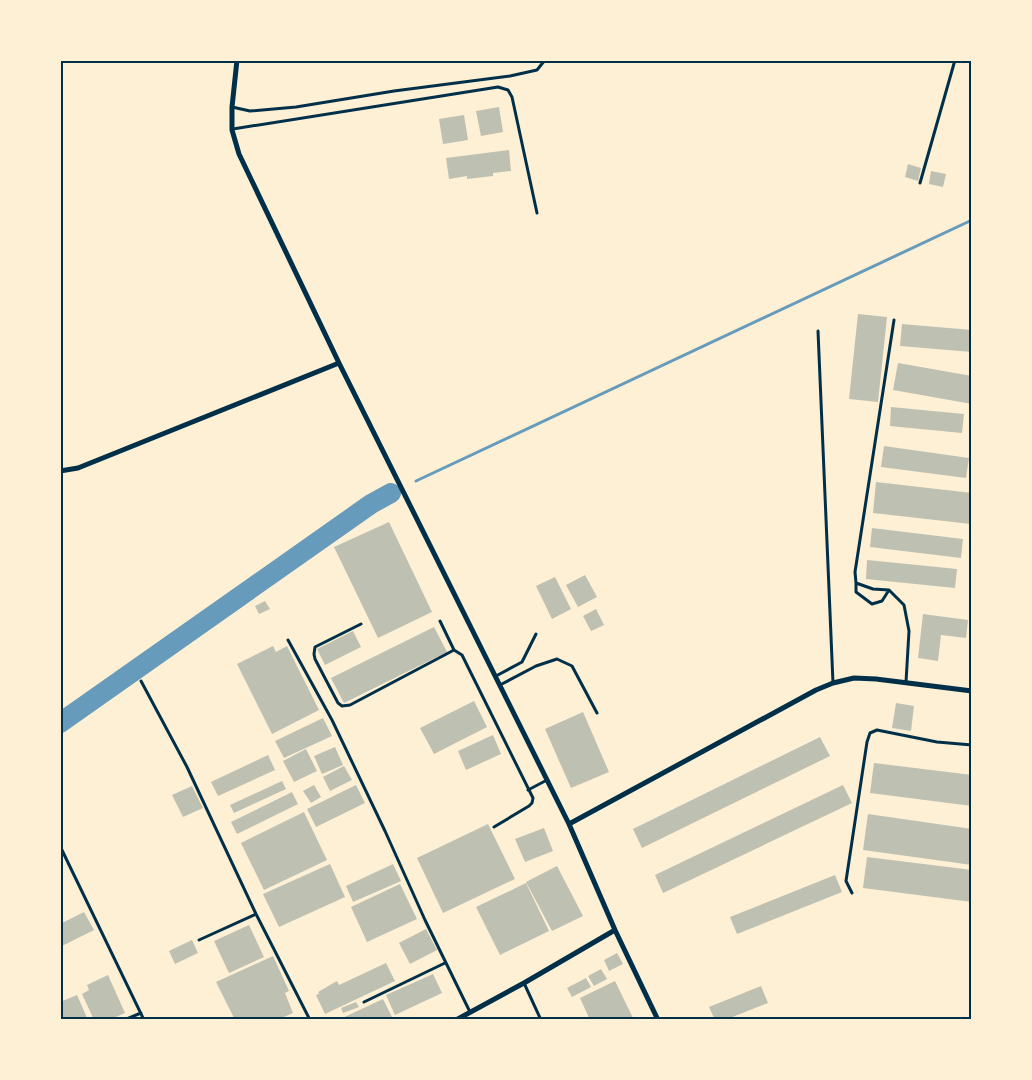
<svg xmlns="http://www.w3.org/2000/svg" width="1032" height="1080" font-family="Barlow,sans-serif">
  <rect width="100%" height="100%" fill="#fdf0d5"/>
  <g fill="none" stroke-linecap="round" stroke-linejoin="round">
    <path stroke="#669bbc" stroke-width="3" d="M416 481 972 220"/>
    <path stroke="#669bbc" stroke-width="20" d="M60 723 371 504 391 493"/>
  </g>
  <path fill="#bec0b2" d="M499 107 503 132 481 136 476 111Z
    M464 115 468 140 443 144 439 119Z
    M509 150 511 171 493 173V176L467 179V176L449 179 446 158Z
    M908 164 921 168 918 181 905 177Z
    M931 171 946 174 943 187 929 184Z
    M858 314 887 317 878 402 849 399Z
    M902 324 972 330V352L900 346Z
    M898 363 972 376V404L893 390Z
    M891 407 964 414 962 433 890 426Z
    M884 446 969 458 966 478 881 467Z
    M876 482 972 493 971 524 873 513Z
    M389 522 432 612 378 638 334 547Z
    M872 528 963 539 961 558 870 547Z
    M867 560 957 569 955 588 866 579Z
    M585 575 597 597 578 607 566 585Z
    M555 577 571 609 552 619 536 586Z
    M265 601 270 609 259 614 255 606Z
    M596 609 604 625 591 631 583 616Z
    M923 614 968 620 966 638 941 635 938 661 918 658Z
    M434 627 447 652 344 703 331 678Z
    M353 631 361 647 325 665 317 649Z
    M273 646 276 652 287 646 319 710 272 734 237 664Z
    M474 701 487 727 434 754 420 728Z
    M896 703 914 706 911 731 892 728Z
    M583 712 609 772 571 788 545 729Z
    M323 718 332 736 284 758 275 741Z
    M493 735 501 754 466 770 458 751Z
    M820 737 830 756 642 848 633 829Z
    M335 747 343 765 322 774 314 756Z
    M306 749 317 771 294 782 283 761Z
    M268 755 275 770 218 796 211 782Z
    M874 763 972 775V806L870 793Z
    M344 766 352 780 330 791 323 777Z
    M282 781 286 789 234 813 230 805Z
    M314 785 321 797 311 803 303 791Z
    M356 785 365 803 316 827 307 809Z
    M843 785 852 803 663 893 655 875Z
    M192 786 203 808 183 817 172 795Z
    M292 792 298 804 237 834 231 822Z
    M304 812 327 860 264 890 241 843Z
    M868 814 972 829V865L863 850Z
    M488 824 515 879 443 913 417 858Z
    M544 828 553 851 525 862 515 839Z
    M867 857 972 870V902L863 888Z
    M330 864 345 897 279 927 263 894Z
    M393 864 401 881 353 902 346 886Z
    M557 866 583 916 552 931 526 882Z
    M835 875 842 892 737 934 730 917Z
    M526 883 549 931 500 955 476 907Z
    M400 884 417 919 367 942 351 907Z
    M84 912 94 930 60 947V924Z
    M249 925 264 957 229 973 214 941Z
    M426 929 437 950 410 964 399 943Z
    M192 940 198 953 175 964 169 951Z
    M617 953 623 964 609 971 604 960Z
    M273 956 289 991 285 993 293 1013 277 1020H235L216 982Z
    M386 963 395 981 325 1014 316 995 319 994 318 992 337 981 339 985Z
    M601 969 607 979 594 986 588 976Z
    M433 974 442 993 395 1015 386 995Z
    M108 975 125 1013 109 1020H94L82 994 89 990 87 985Z
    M586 978 591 987 572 997 567 988Z
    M615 981 634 1020H590L580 998Z
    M761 986 768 1003 725 1020H715L709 1007Z
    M77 995 88 1020H60V1002Z
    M383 999 392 1017 385 1020H338Z
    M356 1002 359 1007 343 1013 341 1008Z"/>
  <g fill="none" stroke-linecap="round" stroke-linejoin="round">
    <path stroke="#003049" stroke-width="3" d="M232 107 250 111 296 107 394 91 510 76 537 70 545 60
      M233 129 498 87 508 90 512 97 537 213
      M920 183 955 60
      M894 320 855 572 856 583 873 589 889 590 904 605 909 631 906 682
      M818 331 833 683
      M856 583V592L872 604 882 601 889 590
      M440 621 454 650 462 655 533 798 532 803 529 806 494 827
      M361 624 315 647 314 654 315 659 338 703 342 706 350 705 454 650
      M288 640 332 720 385 831 425 920 470 1012
      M496 676 522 662 536 634
      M141 681 187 767 256 914 310 1020
      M500 685 536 666 557 659 572 666 597 713
      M528 790 547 780
      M60 846 144 1020
      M852 893 846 881 867 742 870 733 877 730 937 742 972 745
      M199 940 256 914
      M524 983 541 1020
      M364 1002 445 963
      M124 1020 141 1013"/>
    <path stroke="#003049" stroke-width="5" d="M237 60 232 107V130L239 154 339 363 569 824 615 930 658 1020
      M60 471 78 468 339 363
      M569 824 816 690 833 683 854 678 876 679 972 691
      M456 1020 524 983 615 930"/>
  </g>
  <rect width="1032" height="1080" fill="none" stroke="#fdf0d5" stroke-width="123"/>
  <rect x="62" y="62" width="908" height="956" fill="none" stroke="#003049" stroke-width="2"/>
</svg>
